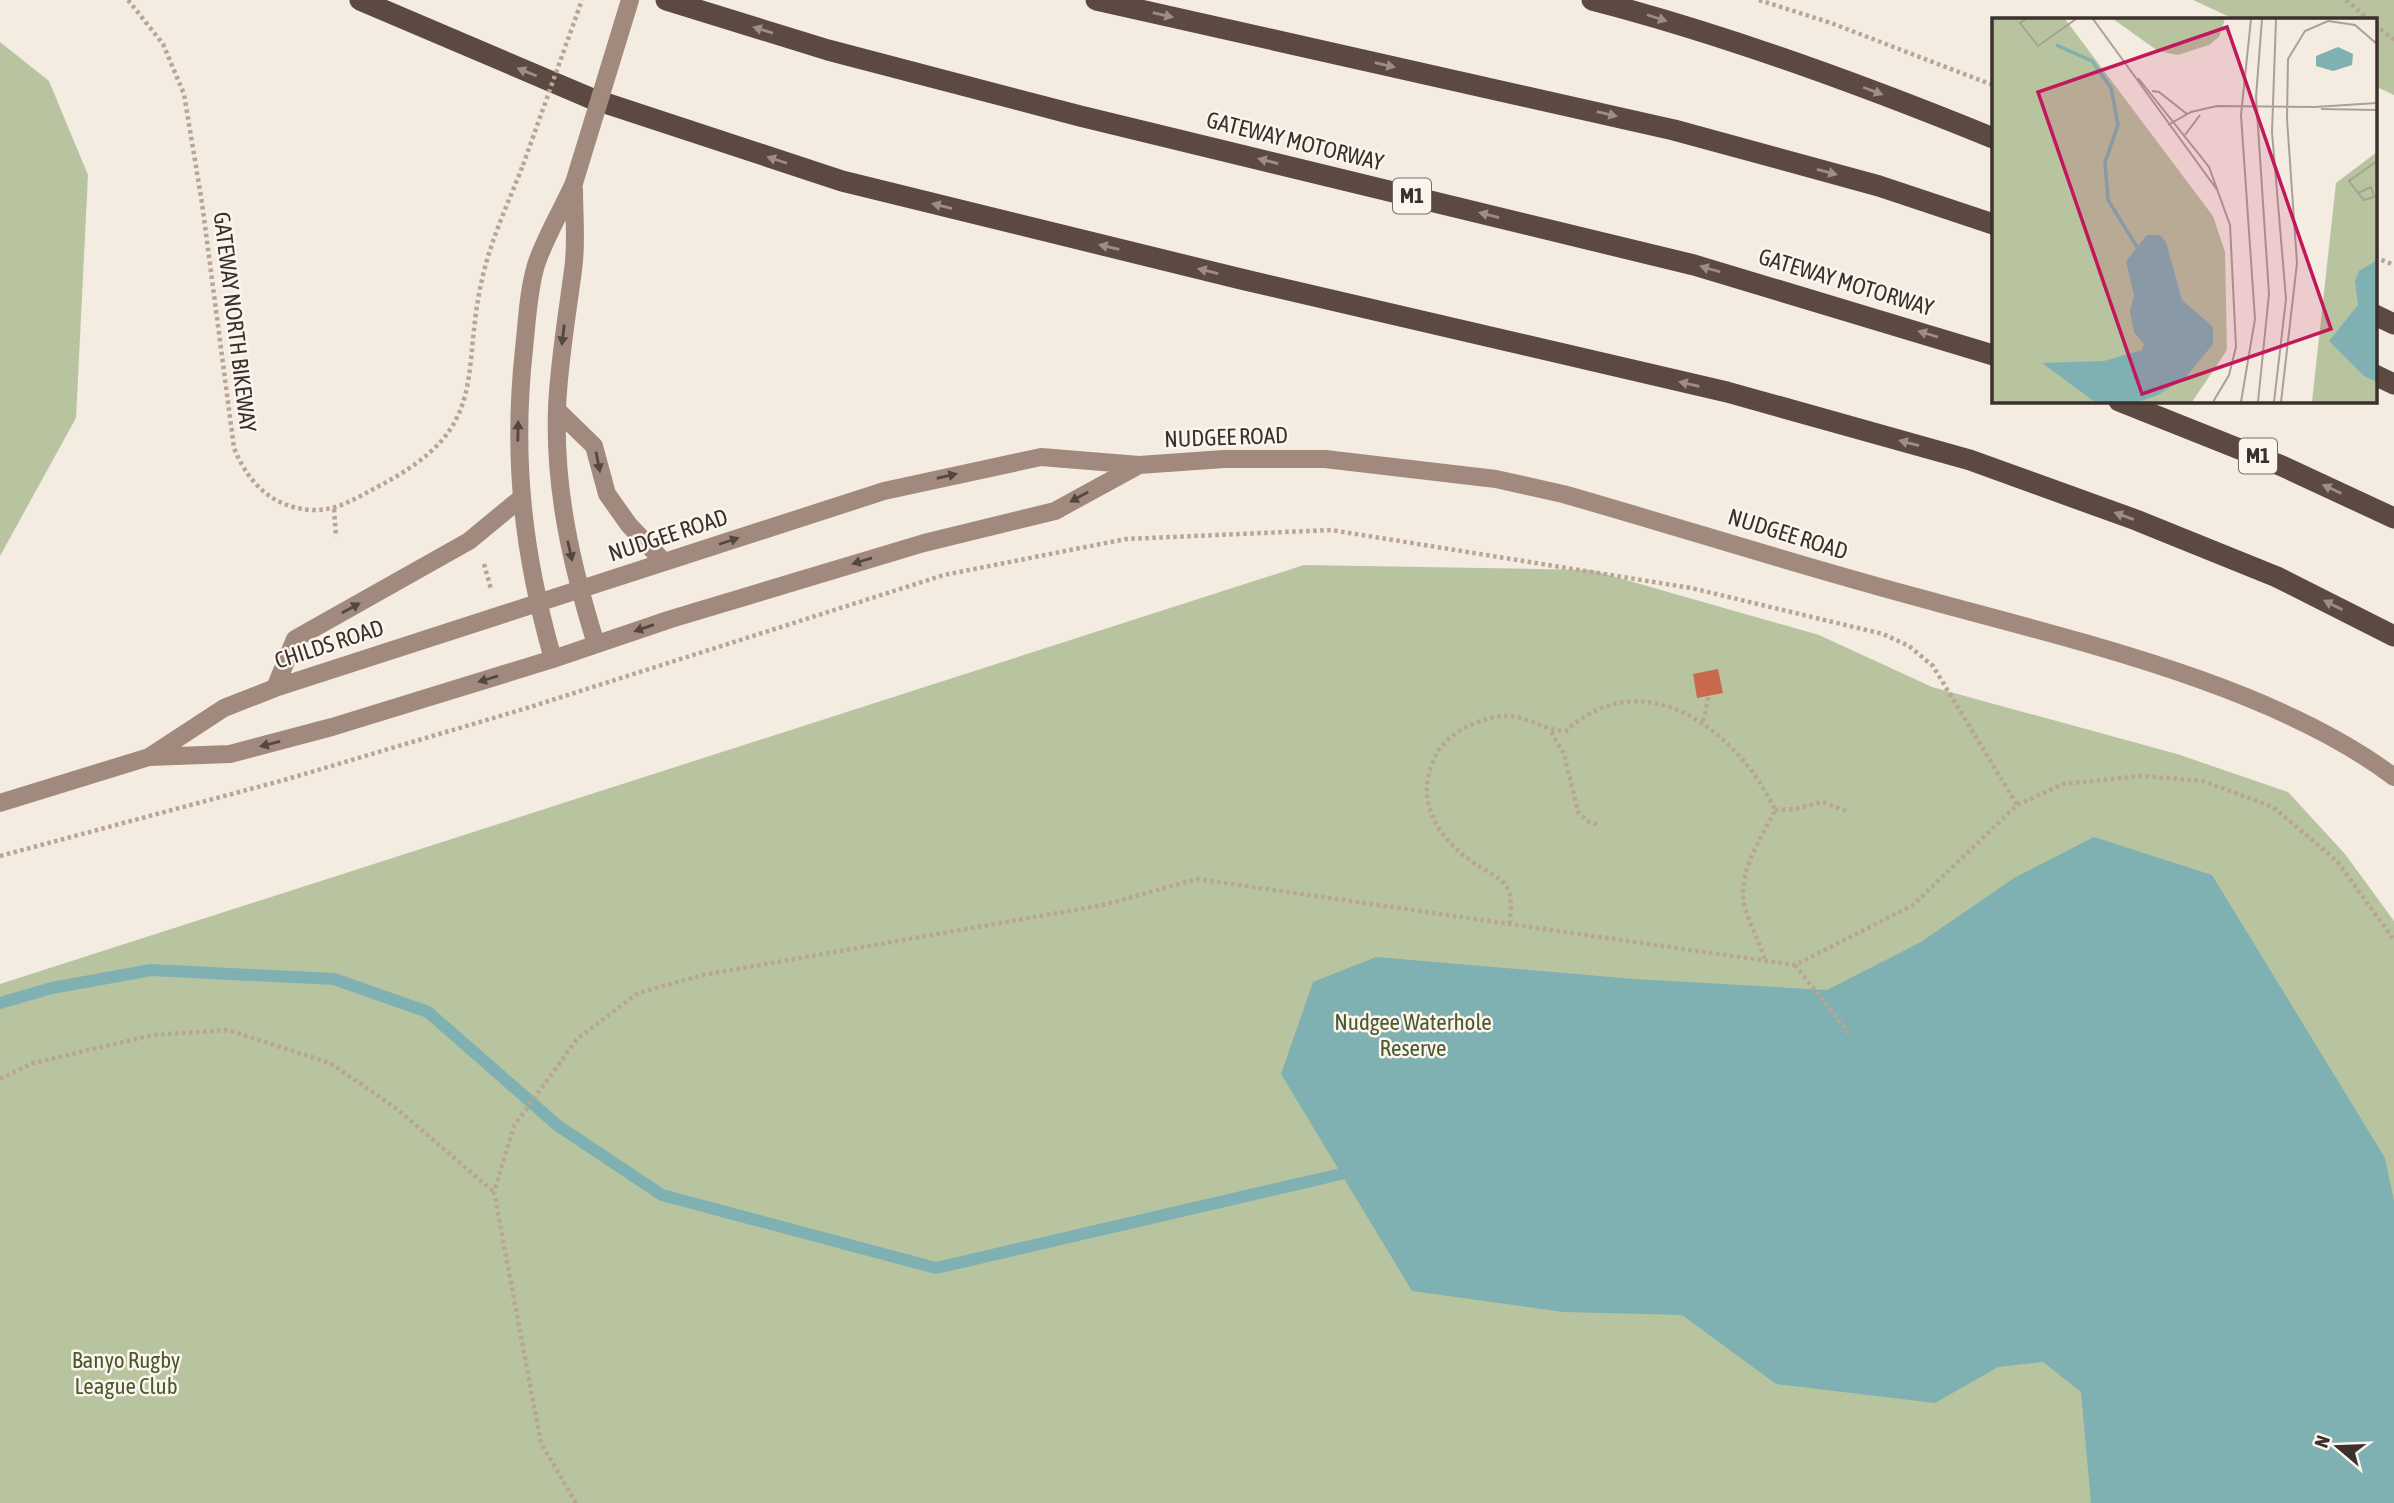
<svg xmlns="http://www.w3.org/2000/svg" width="2394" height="1503" font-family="'Asap Condensed',sans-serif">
  <rect width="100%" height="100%" fill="#f4ebe1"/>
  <path fill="#b8c4a0" d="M2193 0H2394V95L2375 86V19H2234Z
    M0 42 49 81 88 175 76 418 0 556Z
    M1304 565 1591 570 1819 635 1932 687 2177 754 2288 792 2345 854 2394 921V1503H0V984Z"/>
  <path fill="#7fb0b2" d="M2094 837 2212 875 2385 1158 2394 1201V1503H2091L2081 1392 2043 1362 1998 1367 1935 1403 1776 1384 1682 1315 1564 1312 1412 1291 1281 1074 1313 982 1376 957 1634 979 1827 990 1921 942 2014 878Z"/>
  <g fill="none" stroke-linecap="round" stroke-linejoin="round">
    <path stroke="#7fb0b2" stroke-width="12" d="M0 1003 52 988 151 970 334 979 428 1012 557 1125 662 1195 936 1268 1341 1174"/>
  </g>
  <path fill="#c8694b" d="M1718 669 1723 693 1697 698 1693 674Z"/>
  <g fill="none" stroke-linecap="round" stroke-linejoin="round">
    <path stroke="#b9a596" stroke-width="4.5" stroke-dasharray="3.5 3.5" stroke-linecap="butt" d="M128 0 163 44 184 94 202 203 234 448C248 483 273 508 312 510 338 511 358 497 381 485 493 426 459 376 483 275 492 237 509 201 523 165
      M1759 0 1831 23 1993 85
      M2346 0 2368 19
      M2375 25 2394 40
      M2375 257 2394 265
      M334 509 336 537
      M484 564 491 589
      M1703 721 1709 696
      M1551 732 1564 754 1578 812 1587 821 1599 825
      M1775 810 1796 809 1822 802 1849 812
      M0 856 284 780 527 708 944 575 1126 539 1331 530 1691 588 1883 634 1909 646 1933 666 2017 805
      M1510 924C1510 913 1513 897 1507 887 1502 878 1486 871 1477 865 1437 839 1412 800 1437 753 1449 732 1481 717 1505 716 1527 715 1544 731 1566 731 1645 658 1739 733 1775 810 1760 842 1733 877 1747 914 1752 930 1761 944 1765 961
      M1795 965 1851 1036
      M0 1079 33 1063 153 1035 228 1030 330 1063 397 1109 494 1192
      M576 1503 541 1443 494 1192 514 1126 577 1039 638 993 703 975 1103 905 1197 879 1795 965 1913 905 2017 805 2063 784 2142 776 2203 781 2273 807 2337 861 2394 940"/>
    <path stroke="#a18a7d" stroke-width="18" d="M574 190C574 216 577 244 573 270 567 316 559 361 557 408 554 490 572 567 596 644
      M557 410 594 446 607 494 629 525 664 562
      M553 659C523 554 512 458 524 349 527 322 528 292 536 265 545 237 562 210 574 183
      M275 688 295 639 469 541 520 499
      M149 757 224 708 275 688 884 491 1041 457 1139 465 1224 459H1325L1496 479 1563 494C1682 528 1800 566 1920 598 2068 639 2271 684 2394 777
      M0 803 149 757 230 754 332 727 553 659 671 619 924 543 1055 511 1139 465"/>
    <path stroke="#5c4a42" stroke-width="21" d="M360 0 590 98 842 181 1241 279 1727 392 1970 460 2136 520 2277 577 2394 636
      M666 0 828 50 1080 116 1694 265 1993 355
      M1096 0 1674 130 1879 186 1993 224
      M1592 0C1728 35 1863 85 1993 138
      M2375 315 2394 324
      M2375 375 2394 384
      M2119 401 2282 466 2394 518"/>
    <path stroke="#b9a596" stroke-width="4.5" stroke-dasharray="3.5 3.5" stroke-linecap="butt" d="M523 165 582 0"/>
    <path stroke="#a18a7d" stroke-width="18" d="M574 183 630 0"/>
  </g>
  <defs><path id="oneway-solid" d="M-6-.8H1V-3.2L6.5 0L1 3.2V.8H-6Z" transform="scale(1.75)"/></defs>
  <g fill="#9c8e87">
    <use href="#oneway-solid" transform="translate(1163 15) rotate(13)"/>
    <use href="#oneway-solid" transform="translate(1657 18) rotate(18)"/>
    <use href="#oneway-solid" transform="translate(763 30) rotate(-163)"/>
    <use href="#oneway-solid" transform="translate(1385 65) rotate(13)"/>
    <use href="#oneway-solid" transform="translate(527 72) rotate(-158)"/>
    <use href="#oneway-solid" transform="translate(1873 91) rotate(21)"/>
    <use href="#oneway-solid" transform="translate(1607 114) rotate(13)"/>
    <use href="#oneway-solid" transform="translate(777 160) rotate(-162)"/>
    <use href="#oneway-solid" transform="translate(1268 161) rotate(-166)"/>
    <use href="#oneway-solid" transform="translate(1827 172) rotate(15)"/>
    <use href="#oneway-solid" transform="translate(942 206) rotate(-166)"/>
    <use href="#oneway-solid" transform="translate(1489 215) rotate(-166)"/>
    <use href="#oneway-solid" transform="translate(1109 247) rotate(-167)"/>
    <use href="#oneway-solid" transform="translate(1710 269) rotate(-164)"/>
    <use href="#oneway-solid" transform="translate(1208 271) rotate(-166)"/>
    <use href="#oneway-solid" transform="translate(1928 334) rotate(-163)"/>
    <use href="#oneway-solid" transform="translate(1689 384) rotate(-167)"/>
    <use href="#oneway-solid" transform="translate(1909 443) rotate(-165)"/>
    <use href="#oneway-solid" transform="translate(2332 489) rotate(-155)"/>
    <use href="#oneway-solid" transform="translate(2124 516) rotate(-160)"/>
    <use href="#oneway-solid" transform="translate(2333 605) rotate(-153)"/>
  </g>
  <g fill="#544640">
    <use href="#oneway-solid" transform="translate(563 335) rotate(97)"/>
    <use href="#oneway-solid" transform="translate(518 431) rotate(-89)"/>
    <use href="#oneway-solid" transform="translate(598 462) rotate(79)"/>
    <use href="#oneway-solid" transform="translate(947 476) rotate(-13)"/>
    <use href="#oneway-solid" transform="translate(1079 497) rotate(151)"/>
    <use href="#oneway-solid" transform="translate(729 541) rotate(-18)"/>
    <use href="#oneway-solid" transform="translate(570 551) rotate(77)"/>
    <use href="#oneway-solid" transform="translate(862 561) rotate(163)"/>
    <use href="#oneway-solid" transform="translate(351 608) rotate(-29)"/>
    <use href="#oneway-solid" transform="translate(644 628) rotate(161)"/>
    <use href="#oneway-solid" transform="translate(488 679) rotate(163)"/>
    <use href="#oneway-solid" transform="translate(270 744) rotate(166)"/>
  </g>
  <g text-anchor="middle" stroke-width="5" stroke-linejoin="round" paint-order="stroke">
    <g fill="#fbf5ee" stroke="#756b66" stroke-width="2">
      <rect x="1393" y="178.5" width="38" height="35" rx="5"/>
      <rect x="2239" y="438.5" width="38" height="35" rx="5"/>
    </g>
    <g font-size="21" font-weight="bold" fill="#3b302b">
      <text x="1412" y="203">M1</text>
      <text x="2258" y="463">M1</text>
    </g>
    <g font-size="23" fill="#3b302b" stroke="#fbf5ee">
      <text transform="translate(1295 141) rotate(14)" y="8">GATEWAY MOTORWAY</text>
      <text transform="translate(1846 282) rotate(17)" y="8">GATEWAY MOTORWAY</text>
      <text transform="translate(235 322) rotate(83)" y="8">GATEWAY NORTH BIKEWAY</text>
      <text transform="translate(1226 437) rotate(-2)" y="8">NUDGEE ROAD</text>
      <text transform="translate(1788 534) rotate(17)" y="8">NUDGEE ROAD</text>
      <text transform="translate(668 535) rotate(-18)" y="8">NUDGEE ROAD</text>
      <text transform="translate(329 644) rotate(-18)" y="8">CHILDS ROAD</text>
    </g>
    <g font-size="23" fill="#4a5a2e" stroke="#fbf5ee">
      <text x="1413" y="1030">Nudgee Waterhole<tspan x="1413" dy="26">Reserve</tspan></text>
      <text x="126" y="1368">Banyo Rugby<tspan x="126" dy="26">League Club</tspan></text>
    </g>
  </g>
  <g transform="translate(1992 18)">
    <rect width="385" height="385" fill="#f4ebe1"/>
    <path d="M0 1H73L221 198 233 234 235 332 200 384H0ZM121 1H233L227 19 217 27 186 37 166 33ZM385 134V384H320L344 165Z" fill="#b8c4a0"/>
    <path d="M346 29 361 36 360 47 341 53 324 48V38ZM155 217H168L174 224 190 282 221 309V326L193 360 164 378 146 384H103L50 345 112 343 150 332 152 326 142 314 138 293 142 278 134 243ZM385 242V364L372 358 337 323 366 287 363 263 367 253Z" fill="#7fb0b2"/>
    <path fill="none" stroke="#7fb0b2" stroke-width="3.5" d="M64 27 100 43 119 70 126 107 113 144 116 182 145 229"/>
    <path fill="none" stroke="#aaa098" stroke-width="2" d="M34 1 28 5 46 28 84 1M101 1 226 173M146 60 217 149 238 207 244 329 237 357 221 384M160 73 167 74 195 96M329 91 385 92M176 107 199 94 225 88 323 89 385 85M193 117 208 97M366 175 379 169 382 179 372 182 366 175 357 163 385 143M249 384 263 301 249 97 259 1M266 384 277 276 264 79 270 1M282 384 294 281 280 114 284 1M289 384 305 245 295 101 296 41 313 13 336 3 363 7 385 26"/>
    <path fill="#c2185b" fill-opacity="0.15" stroke="#c2185b" stroke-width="3.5" d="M235 9 339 311 150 376 46 74Z"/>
    <rect width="385" height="385" fill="none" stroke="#3b302b" stroke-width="3.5"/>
  </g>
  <g transform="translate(2338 1447) rotate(289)" stroke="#fbf5ee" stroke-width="5" paint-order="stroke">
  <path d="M0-5L12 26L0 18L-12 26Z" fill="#3b302b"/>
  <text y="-10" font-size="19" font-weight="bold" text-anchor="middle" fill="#3b302b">N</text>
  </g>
</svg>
